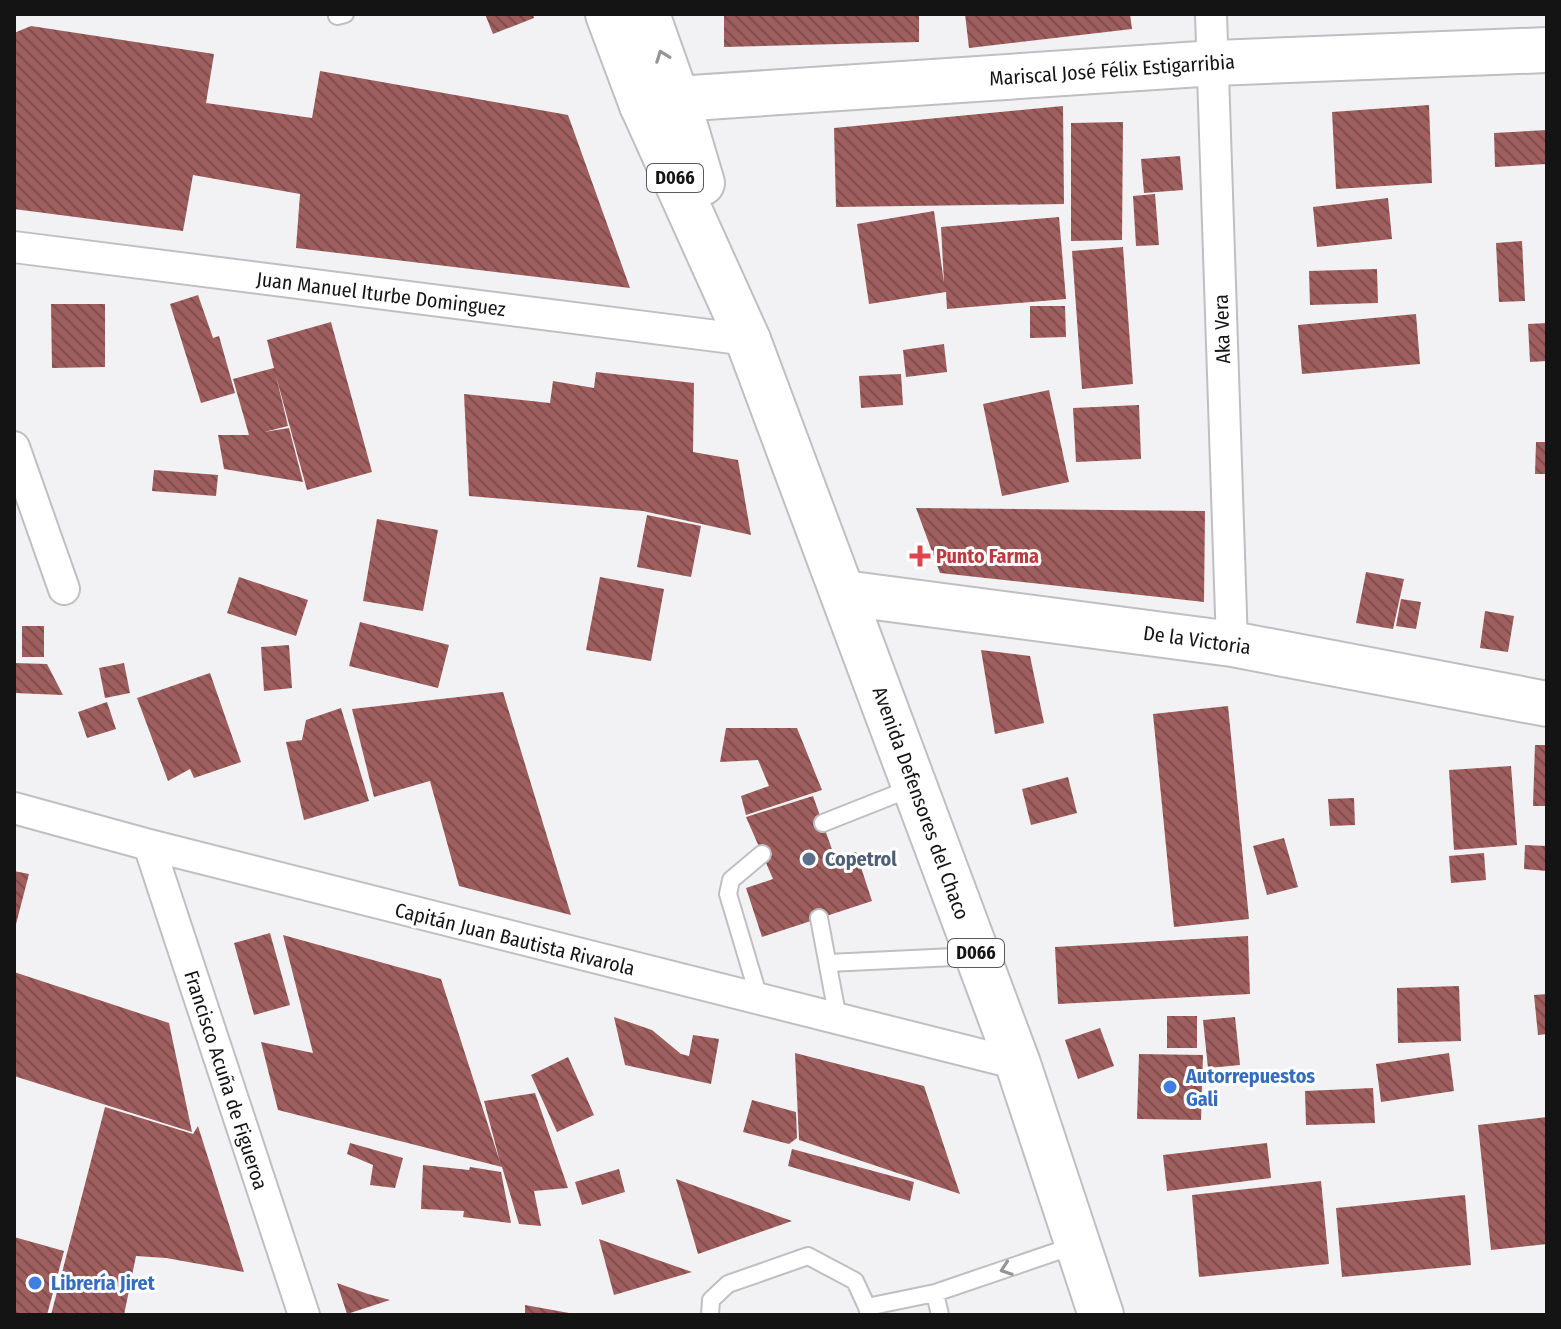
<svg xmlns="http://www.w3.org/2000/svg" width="1561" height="1329" font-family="'Fira Sans Condensed',sans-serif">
  <defs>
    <pattern id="building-back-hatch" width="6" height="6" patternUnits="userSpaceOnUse" patternTransform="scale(2)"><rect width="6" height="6" fill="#9e5f5e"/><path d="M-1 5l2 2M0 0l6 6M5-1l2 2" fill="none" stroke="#804d4c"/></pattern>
  </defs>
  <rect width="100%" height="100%" fill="#f2f2f5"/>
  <path fill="url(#building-back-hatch)" d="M485 14H533L534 18 493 34Z
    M724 14H919V42L724 47Z
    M965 14H1130L1132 29 969 48Z
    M31 26 214 54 206 103 312 118 320 71 568 115 630 288 296 248 300 194 193 175 183 231 14 209V33Z
    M1429 105 1432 183 1336 189 1332 112Z
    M1063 106 1064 204 836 207 834 128Z
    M1123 122 1122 240 1071 241V123Z
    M1547 130V164L1495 167 1494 133Z
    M1180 156 1183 190 1144 193 1141 159Z
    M1155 194 1159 245 1136 246 1133 196Z
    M1388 198 1392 239 1317 247 1313 207Z
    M934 211 944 283 941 227 1059 217 1066 299 947 309 946 292 869 304 857 224Z
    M1522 241 1525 301 1499 302 1496 243Z
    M1123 247 1133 384 1082 389 1072 251Z
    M1377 269 1378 303 1310 305 1309 271Z
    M198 295 213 338 219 336 235 393 201 403 170 304Z
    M51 304H105V367L52 368Z
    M1030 306H1065L1066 337 1030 338Z
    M1416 314 1420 364 1302 374 1298 325Z
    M331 322 372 472 307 490 276 376 288 426 264 432 289 428 303 482 224 469 218 435H249L233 379 274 368 267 340Z
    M1547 323V361L1530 362 1528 324Z
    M944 344 947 372 906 377 903 350Z
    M596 372 694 383 693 452 738 460 751 535 643 511 469 496 464 394 550 403 553 381 594 388Z
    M901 374 903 405 861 408 859 376Z
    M1049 390 1069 482 1002 496 983 404Z
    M1139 405 1141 459 1076 462 1073 408Z
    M1536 442H1547V474H1535Z
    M154 470 218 475 216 496 152 491Z
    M916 508 1205 511 1204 602 940 573Z
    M647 515 701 526 691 577 637 567Z
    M377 519 438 530 423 611 363 601Z
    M1366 572 1404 579 1393 629 1356 623Z
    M239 577 308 600 296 636 227 613Z
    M600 577 664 589 651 661 586 650Z
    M1401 599 1421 602 1416 629 1396 626Z
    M1485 611 1514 616 1508 652 1480 648Z
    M360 622 449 645 438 688 349 666Z
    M22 626H44V657H22Z
    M289 645 292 688 264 691 261 647Z
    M981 650 1030 656 1044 723 995 734Z
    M14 663 47 664 63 695 14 693Z
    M124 663 130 693 105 698 99 668Z
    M210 673 241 762 194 778 190 769 168 781 137 698Z
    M503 692 571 915 459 886 430 781 374 797 352 709Z
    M107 702 116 729 87 738 78 712Z
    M1228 706 1249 919 1174 927 1153 714Z
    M341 708 369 801 304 820 286 742 302 740 306 720Z
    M726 728H797L822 790 746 815 741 796 769 786 758 760 720 762Z
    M1535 745H1547V806H1533Z
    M1511 766 1517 845 1454 850 1449 770Z
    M1068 777 1077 813 1031 825 1022 789Z
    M813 796 834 855 856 852 872 901 762 937 746 888 773 879 746 817Z
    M1354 798 1355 825 1330 826 1328 799Z
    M1284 838 1298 887 1267 895 1253 846Z
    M1525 845 1547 846V871L1524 869Z
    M1484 853 1486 880 1451 883 1449 856Z
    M14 871 29 874 15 928H14Z
    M270 933 290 1005 254 1015 234 943Z
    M283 935 441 979 500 1162 484 1101 535 1093 568 1188 534 1191 541 1226 519 1224 502 1167 278 1110 261 1042 313 1053Z
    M1248 936 1250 994 1058 1004 1055 947Z
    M14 972 169 1023 192 1132 14 1076Z
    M1459 986 1461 1041 1398 1043 1397 988Z
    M1547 994V1034L1538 1035 1534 995Z
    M1167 1016H1197V1048H1167Z
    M614 1017 652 1030 681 1054 689 1056 693 1035 719 1039 711 1084 625 1065Z
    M1235 1017 1240 1065 1208 1068 1203 1020Z
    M1100 1028 1114 1066 1078 1079 1065 1040Z
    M795 1053 924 1086 960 1194 799 1140Z
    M1449 1053 1454 1091 1381 1102 1376 1064Z
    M1139 1054 1203 1055 1201 1120 1137 1119Z
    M568 1057 594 1115 557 1132 531 1075Z
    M1373 1088 1375 1123 1306 1125 1305 1091Z
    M752 1100 796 1112 797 1138 789 1144 743 1132Z
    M105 1107 193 1134 198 1126 244 1272 166 1258 136 1256 124 1315H51Z
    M1547 1117V1244L1491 1250 1478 1125Z
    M350 1143 403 1158 395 1188 370 1185 373 1165 347 1154Z
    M1267 1143 1271 1178 1167 1191 1163 1155Z
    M792 1149 914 1182 910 1201 788 1166Z
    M423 1165 469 1170 470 1167 501 1172 511 1223 463 1217 464 1211 421 1209Z
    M619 1169 625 1192 582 1205 575 1182Z
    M676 1179 698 1187 792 1221 698 1254Z
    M1321 1181 1329 1264 1199 1277 1192 1195Z
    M1465 1195 1471 1265 1342 1277 1336 1208Z
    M14 1237 64 1251 47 1315H14Z
    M599 1239 652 1258 692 1272 614 1295Z
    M337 1283 368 1294 390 1300 347 1314Z
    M525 1305 569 1313V1315H525Z"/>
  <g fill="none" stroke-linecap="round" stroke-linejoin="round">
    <g stroke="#bfbfc2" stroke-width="20">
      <path id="lane" d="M337 16 345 14
        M823 823 914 787
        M819 918 838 1019
        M828 963 975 956
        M760 1001 728 894 731 880 762 854
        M935 1293 940 1315
        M710 1315 711 1300 728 1284 808 1256 855 1281 867 1307
        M869 1315 867 1307 935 1293 1076 1245"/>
    </g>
    <g stroke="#bfbfc2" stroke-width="34">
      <path id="street" d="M1211 14 1232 644
        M14 247 748 340
        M14 447 64 589
        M14 808 149 845 1018 1064
        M149 845 304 1315"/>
    </g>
    <g stroke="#bfbfc2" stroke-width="48">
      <path id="secondary" d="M642 105 677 99 1215 63 1547 50
        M844 593 1232 644 1547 704"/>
    </g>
    <g stroke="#bfbfc2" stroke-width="48">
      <path id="primary" d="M748 340 1018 1064 1101 1315"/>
    </g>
    <g stroke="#bfbfc2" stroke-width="48">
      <path id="highway" d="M608 14 642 105 748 340
        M647 14 677 99 702 183"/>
    </g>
    <use href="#lane" stroke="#fff" stroke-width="16"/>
    <use href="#street" stroke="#fff" stroke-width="30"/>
    <use href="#secondary" stroke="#fff" stroke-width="44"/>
    <use href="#primary" stroke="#fff" stroke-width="44"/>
    <use href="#highway" stroke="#fff" stroke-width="44"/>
  </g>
  <defs><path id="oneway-chevron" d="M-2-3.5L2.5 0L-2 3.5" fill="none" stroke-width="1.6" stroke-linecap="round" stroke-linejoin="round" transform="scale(2)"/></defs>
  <g stroke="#959596">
    <use href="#oneway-chevron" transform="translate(662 56) rotate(-110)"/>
    <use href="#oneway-chevron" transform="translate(1006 1269) rotate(161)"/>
  </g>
  <path fill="#e0444e" stroke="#fff" stroke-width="3" d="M916 544h8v8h8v8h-8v8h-8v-8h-8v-8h8z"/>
  <circle fill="#5c6f8a" stroke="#fff" stroke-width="3" cx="809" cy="859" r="8"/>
  <g fill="#3f7fe0" stroke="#fff" stroke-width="3">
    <circle cx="1170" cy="1087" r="8"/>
    <circle cx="35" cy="1283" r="8"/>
  </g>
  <g text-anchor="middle" stroke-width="6" stroke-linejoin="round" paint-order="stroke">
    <g fill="#fff" stroke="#5a5a5b" stroke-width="2">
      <rect x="647" y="164" width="56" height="28" rx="6"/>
      <rect x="948" y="939" width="56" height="28" rx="6"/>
    </g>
    <g font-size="18" font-weight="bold" fill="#141415">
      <text x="675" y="184">D066</text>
      <text x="976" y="959">D066</text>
    </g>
    <g font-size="20" fill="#141415" stroke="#fff">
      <text transform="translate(1112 70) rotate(-4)" y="7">Mariscal José Félix Estigarribia</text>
      <text transform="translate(381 294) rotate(7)" y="7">Juan Manuel Iturbe Dominguez</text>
      <text transform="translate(1222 329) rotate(-92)" y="7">Aka Vera</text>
      <text transform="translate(1197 640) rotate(8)" y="7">De la Victoria</text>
      <text transform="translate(921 803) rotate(70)" y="7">Avenida Defensores del Chaco</text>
      <text transform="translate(515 939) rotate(14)" y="7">Capitán Juan Bautista Rivarola</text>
      <text transform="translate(226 1080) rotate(72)" y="7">Francisco Acuña de Figueroa</text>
    </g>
    <g font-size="20" font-weight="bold" fill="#be3a42" stroke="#fff" text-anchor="start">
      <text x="936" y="563">Punto Farma</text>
    </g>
    <g font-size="20" font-weight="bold" fill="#4e5e75" stroke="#fff" text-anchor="start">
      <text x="825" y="866">Copetrol</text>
    </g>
    <g font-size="20" font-weight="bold" fill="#366cbe" stroke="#fff" text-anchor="start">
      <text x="1186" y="1083">Autorrepuestos<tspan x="1186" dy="23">Gali</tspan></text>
      <text x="51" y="1290">Librería Jiret</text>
    </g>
  </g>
  <rect width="1561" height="1329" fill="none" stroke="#141415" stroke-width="32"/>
</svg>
